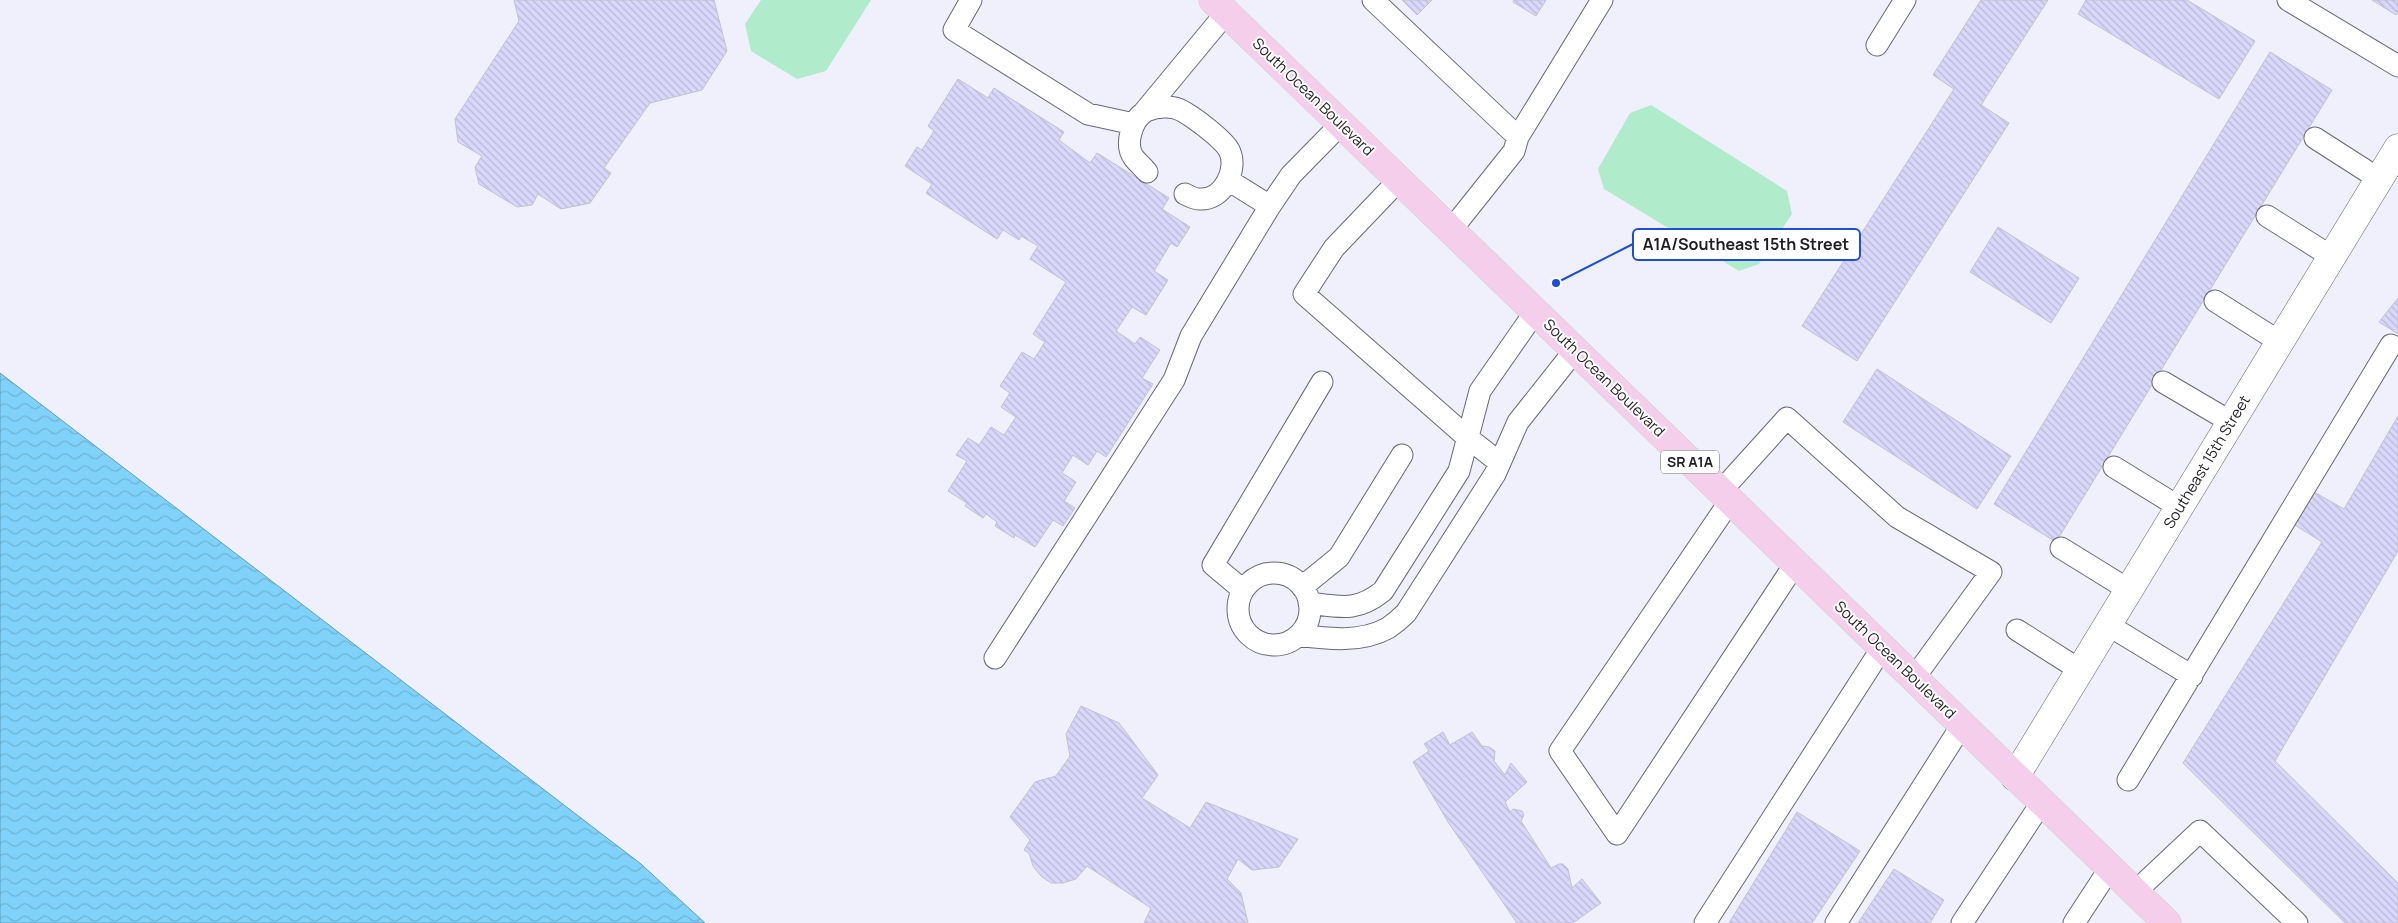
<svg xmlns="http://www.w3.org/2000/svg" width="2398" height="923" font-family="Manrope,sans-serif">
  <defs>
    <pattern id="water-waves" width="16" height="10" patternUnits="userSpaceOnUse" patternTransform="scale(1.25)"><rect width="16" height="10" fill="#80d2fa"/><path d="M0 5q4-4 8 0t8 0" fill="none" stroke="#6eb4d6"/></pattern>
    <pattern id="building-back-hatch" width="6" height="6" patternUnits="userSpaceOnUse" patternTransform="scale(1.25)"><rect width="6" height="6" fill="#d9d7fa"/><path d="M-1 5l2 2M0 0l6 6M5-1l2 2" fill="none" stroke="#bab8d6"/></pattern>
  </defs>
  <rect width="100%" height="100%" fill="#eff0fb"/>
  <path fill="#b0ebcb" d="M761 0H871L826 71 797 79 751 51 745 24Z
    M1651 105 1787 191 1792 214 1759 264 1739 271 1604 189 1598 169 1630 113Z"/>
  <path fill="url(#water-waves)" stroke="#639cb9" d="M0 373 641 864 705 923H0Z"/>
  <path fill="url(#building-back-hatch)" stroke="#c2c1cc" d="M514 0H714L727 51 702 90 650 103 604 168 611 173 590 203 561 209 538 194 532 205 517 207 479 184 475 167 482 156 458 142 455 119 519 21Z
    M1402 0H1432L1417 15Z
    M1514 0H1546L1536 16 1513 2Z
    M1981 0H2048L1981 105 2009 123 1857 361 1802 326 1954 89 1933 75Z
    M2086 0H2187L2255 41 2219 99 2078 14Z
    M2372 0H2398V12L2396 15Z
    M2270 52 2332 90 2056 542 1994 504Z
    M958 79 988 98 994 88 1064 132 1059 140 1090 163 1097 153 1169 198 1162 209 1190 227 1177 247 1171 243 1154 271 1168 280 1146 315 1132 307 1116 331 1135 344 1140 337 1160 350 1142 378 1153 384 1106 457 1097 451 1088 465 1073 455 1062 473 1076 482 1064 501 1075 508 1063 526 1053 520 1035 547 1015 535 1014 538 995 526 997 522 986 514 983 518 965 506 967 503 948 491 967 461 956 455 968 438 979 445 991 427 1004 435 1016 417 1001 407 1010 393 1000 386 1022 352 1034 359 1045 342 1033 334 1066 282 1030 259 1038 246 1021 236 1019 240 1003 230 997 239 926 193 932 184 905 166 917 147 922 150 934 131 928 126Z
    M1998 227 2079 278 2051 323 1970 272Z
    M2398 298V334L2379 322Z
    M1877 369 2011 456 1977 509 1843 422Z
    M2398 416V551L2275 761 2398 883V923H2345L2183 763 2322 542 2295 525 2314 492 2344 509Z
    M1081 706 1119 723 1158 775 1142 798 1190 828 1206 802 1298 839 1279 867 1252 870 1238 859 1227 879 1241 893 1248 923H1144L1151 908 1087 866 1076 879 1063 883H1051L1041 876 1033 866 1029 853 1024 850 1030 840 1010 817 1035 782 1056 776 1070 756 1066 734Z
    M1443 732 1450 745 1472 732 1482 746 1489 747 1495 751 1494 761 1505 775 1511 763 1527 782 1505 802 1510 812 1513 809 1522 811 1524 815 1521 821 1551 868 1559 864H1563L1568 869 1572 888 1582 879 1601 903 1573 923H1517L1448 822 1413 762 1429 751 1424 744Z
    M1797 812 1860 851 1812 923H1729Z
    M1894 869 1944 900 1930 923H1858Z"/>
  <g fill="none" stroke-linecap="round" stroke-linejoin="round">
    <g stroke="#686973" stroke-width="23">
      <path id="service" d="M971 0 954 30 1088 114 1134 124
        M1373 0 1518 137
        M2288 0 2398 66
        M1877 45 1905 0
        M1144 112 1226 13
        M2315 138 2379 179
        M1147 172C1143 167 1138 163 1134 158 1124 145 1132 119 1146 111 1155 107 1165 106 1175 108 1187 111 1223 139 1229 150 1239 169 1223 201 1199 199 1194 199 1189 196 1185 194
        M1228 180 1270 206 1291 175 1341 124
        M1399 180 1334 248 1304 294 1468 438 1500 463
        M2267 216 2332 257
        M1451 230 1514 151 1518 137 1602 0
        M2215 301 2280 342
        M2163 382 2231 422
        M2114 467 2179 507
        M1721 491 1787 418 1897 517 1991 572 1914 678
        M1730 501 1560 751 1617 834 1795 564
        M2061 548 2129 590
        M1238 609a36 36 0 1 1 72 0a36 36 0 1 1-72 0Z
        M1302 587 1339 557 1402 455
        M1243 590 1213 565 1322 382
        M1309 603C1341 607 1357 612 1383 591L1459 471 1480 391 1535 312
        M2108 625 2192 676
        M2017 630 2080 670
        M1299 635C1328 639 1361 643 1388 628 1394 624 1401 618 1406 613L1495 474 1518 422 1575 350
        M995 658 1174 380 1191 336 1270 206
        M2128 780 2391 345
        M2135 892 2200 831 2297 923
        M1705 923 1882 648
        M1836 923 1962 725
        M1962 923 2042 802
        M2074 923 2110 868"/>
    </g>
    <g stroke="#686973" stroke-width="29">
      <path id="minor" d="M2015 777 2398 148"/>
    </g>
    <g stroke="#cecece" stroke-width="29">
      <path id="primary" d="M1213 0 2167 923"/>
    </g>
    <use href="#service" stroke="#fff" stroke-width="21"/>
    <use href="#minor" stroke="#fff" stroke-width="28"/>
    <use href="#primary" stroke="#f5ceeb" stroke-width="28"/>
  </g>
  <g text-anchor="middle" stroke-width="4" stroke-linejoin="round" paint-order="stroke">
    <rect fill="#fff" stroke="#626264" stroke-width="1" x="1661" y="450.5" width="58" height="23" rx="4"/>
    <g font-size="14" font-weight="bold" fill="#1e1e22">
      <text x="1690" y="467">SR A1A</text>
    </g>
    <g font-size="15" fill="#1e1e22" stroke="#fff">
      <text transform="translate(1313 97) rotate(44)" y="5">South Ocean Boulevard</text>
      <text transform="translate(1604 378) rotate(44)" y="5">South Ocean Boulevard</text>
      <text transform="translate(2207 462) rotate(-59)" y="5">Southeast 15th Street</text>
      <text transform="translate(1895 660) rotate(44)" y="5">South Ocean Boulevard</text>
    </g>
  </g>
  <path fill="none" stroke="#1d4ed8" stroke-width="2" d="M1556 283L1633 244"/>
  <circle fill="#1d4ed8" stroke="#fff" stroke-width="2" cx="1556" cy="283" r="5"/>
  <rect fill="#fff" stroke="#1d4ed8" stroke-width="2" x="1633" y="229" width="227" height="31" rx="5"/>
  <g font-size="16" text-anchor="middle" font-weight="bold" fill="#1e1e22">
    <text x="1746" y="250">A1A/Southeast 15th Street</text>
  </g>
</svg>
